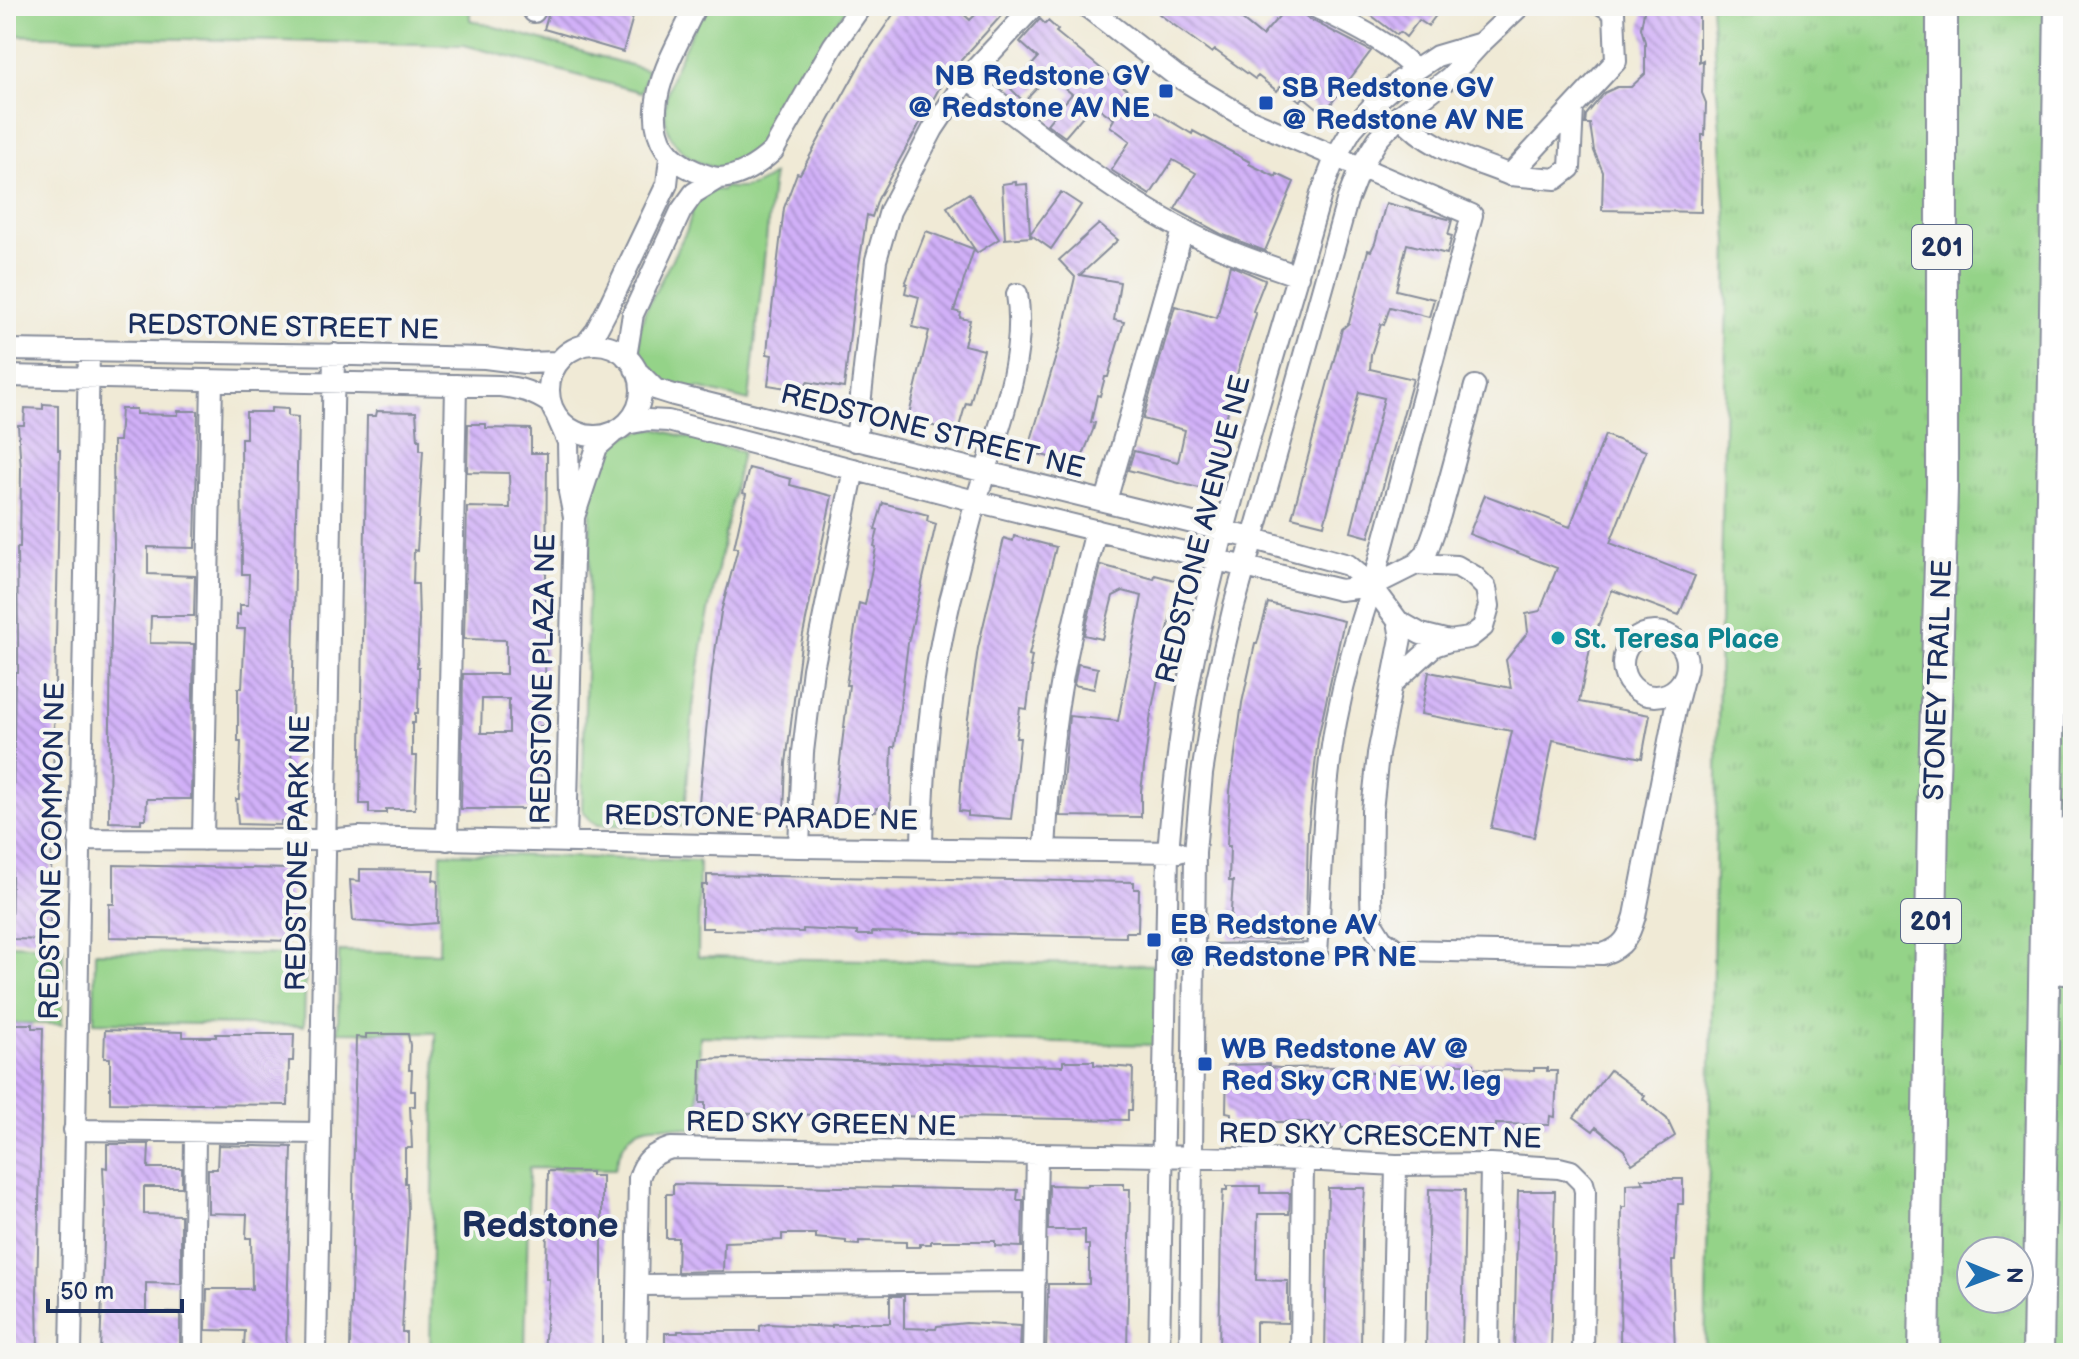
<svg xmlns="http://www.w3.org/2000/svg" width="2079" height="1359" font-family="'Balsamiq Sans',sans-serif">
  <defs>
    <pattern id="grass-tufts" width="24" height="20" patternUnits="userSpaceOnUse" patternTransform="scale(2)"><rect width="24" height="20" fill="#94d388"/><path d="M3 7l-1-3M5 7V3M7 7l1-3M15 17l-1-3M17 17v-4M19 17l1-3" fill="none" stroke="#7fb578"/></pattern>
    <pattern id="building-back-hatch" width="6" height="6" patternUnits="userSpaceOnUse" patternTransform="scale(2)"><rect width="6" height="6" fill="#d1b0f8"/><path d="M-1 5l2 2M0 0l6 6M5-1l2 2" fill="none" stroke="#a990cc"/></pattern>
  </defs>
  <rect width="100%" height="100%" fill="#f6f6f2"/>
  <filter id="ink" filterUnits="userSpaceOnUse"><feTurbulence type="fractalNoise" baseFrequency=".0125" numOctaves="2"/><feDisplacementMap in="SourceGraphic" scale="16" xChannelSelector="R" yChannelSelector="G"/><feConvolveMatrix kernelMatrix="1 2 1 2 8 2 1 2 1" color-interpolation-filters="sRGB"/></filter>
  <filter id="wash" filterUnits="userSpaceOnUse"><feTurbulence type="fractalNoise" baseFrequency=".006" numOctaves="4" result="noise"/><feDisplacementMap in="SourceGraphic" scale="32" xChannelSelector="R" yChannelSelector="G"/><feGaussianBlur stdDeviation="1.8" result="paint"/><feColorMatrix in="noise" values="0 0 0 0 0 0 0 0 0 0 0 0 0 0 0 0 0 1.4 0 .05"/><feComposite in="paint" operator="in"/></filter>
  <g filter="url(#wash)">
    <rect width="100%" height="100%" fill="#f0ead6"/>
    <path fill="url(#grass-tufts)" stroke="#588173" stroke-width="2" fill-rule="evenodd" d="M1711 6H2073V1353H1705L1728 242ZM1971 1251H2019V1299H1971Z"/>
    <path fill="#94d388" stroke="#588173" stroke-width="2" d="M6 6H470V20L648 70 641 92 464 45 6 35Z
      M705 6H848C818 47 799 96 770 139 766 145 762 154 756 158 738 170 716 171 698 162 631 127 683 54 705 6Z
      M773 175 749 401 698 388 684 392 668 387 645 367 640 357 639 332 645 311 687 230 694 205 713 190H722L725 187C745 190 756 187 773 175Z
      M656 429 742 452 703 641 693 707 684 826 598 825 590 820 582 809 591 502C598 459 606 433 656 429Z
      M441 853 699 861 698 957 1157 965 1155 1045 700 1036 698 1129C654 1126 628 1114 615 1169L529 1168 525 1353H430L436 1033 338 1032 339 951 439 953Z
      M6 944 63 946 62 1024 6 1023Z
      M95 952 306 955 304 1026 94 1022Z"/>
    <g id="blocks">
      <path fill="url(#building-back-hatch)" fill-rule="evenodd" d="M551 6H593L633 17 623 52 544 29Z
        M899 6H955L970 20 984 6H1010L953 69 951 67 878 199 872 217 867 215 855 290 844 388 807 382 805 391 768 385 772 355 767 354 768 342 784 208 797 173 800 174 864 57Z
        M1167 6H1250L1240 18 1262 36 1288 6H1293L1309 19 1371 51 1327 109 1323 106 1320 110 1304 97 1300 101 1281 86 1277 91 1258 76 1255 79 1215 50 1212 53 1159 14Z
        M1359 6H1443L1428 26 1419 20 1406 37 1400 32 1397 35Z
        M1645 6H1699V62L1703 60 1702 93 1706 103 1705 135H1702L1701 212 1602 210 1603 172 1594 151 1590 124H1585L1586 115 1604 93 1617 87H1631L1645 74V42L1641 28Z
        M1040 19 1045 24 1048 21 1058 30 1056 32 1152 110 1192 134 1193 131 1250 162 1249 164 1276 177 1277 174 1294 182 1265 251 1221 234 1175 209 1196 173 1173 160 1150 195 1111 170 1130 141 1110 126 1114 119 1093 104 1065 137 1047 124 1072 94 1049 75 1024 102 1011 89 1038 58 1020 42Z
        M1016 182V185L1027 184 1030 234 1061 192 1081 205 1051 249 1030 234 1031 237 1005 239 1002 184Z
        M969 193 999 239 977 253 947 207Z
        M1386 203 1452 220 1448 235 1452 236 1447 254 1407 244 1396 290 1434 299 1429 317 1390 307 1384 325 1381 324 1371 355 1370 369 1413 379 1369 537 1351 532 1384 398 1359 392 1324 525 1292 517 1342 329 1349 323 1368 250 1371 251 1375 243Z
        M1099 224 1118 240 1080 275 1120 282 1114 320 1124 322 1108 377H1105L1100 396 1097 395 1091 422 1095 423 1093 430 1079 465 1038 454 1039 450 1029 447 1059 346 1075 277 1059 260Z
        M926 231 974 249 954 311 961 313 960 318 970 320 964 345 984 350 970 404 966 403 959 427 950 425 948 430 908 419 929 331 912 327 919 297 905 293 907 284H905Z
        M1230 265 1265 280 1253 311 1256 314 1238 371 1209 487 1199 488 1128 470 1134 451 1178 462 1185 430 1143 419 1175 306 1217 318Z
        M43 404 58 405V450H60L50 924 49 940 11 939 15 672H18V642L17 548H20L21 469 18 425H24L25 408 43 409Z
        M271 408 288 409V416L298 417 291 773H294V793L291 821H281V825L238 824 236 799H239L241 741H238V688H242L245 629H237V614L240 615V605H248L249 574H242L241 438H246V412H271Z
        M121 409H136V414L178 415V411H198L195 548 148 547V574L195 576 194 616H151L150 643 194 644 191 799H147L146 819H141V823L109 822 111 619 114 559 113 441H119Z
        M377 411 416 412 418 440H420V450H423L417 551 414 550 413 584H418L419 620 417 667H419L418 713H415V723H412V756H417L415 809H386V813H369V804H360L367 416H376Z
        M468 424H486V428L531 429V453H547L545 700 543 726H540L541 798H536V809H461L463 674H506V640L464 639 467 507 510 508 509 473 467 472ZM482 699H509V733H481Z
        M1605 435 1646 451 1610 543 1695 576 1679 615 1612 590 1591 644 1579 702 1650 715 1642 758 1553 740 1534 837 1491 828 1512 731 1421 714 1429 672 1511 688 1506 660 1528 632 1526 614 1540 611 1557 568 1469 534 1485 495 1570 527Z
        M749 468 791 479 790 485 832 496 801 644 786 763 784 813H698L712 671 721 612 738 548H734L746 494 743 493Z
        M883 503 928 515 927 521 936 524 908 643 895 747H892L890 808H876V812H834L849 685H846L859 603 865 605 876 547 874 546 878 530 875 529Z
        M1014 536 1056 547 1029 655 1032 656 1030 667H1032L1027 709 1020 708 1016 738H1020L1011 819 968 816V812L959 811 963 753 978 648 1004 538 1013 541Z
        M1101 565 1154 579 1155 575 1178 581 1151 713 1141 791V817L1060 816 1069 716 1118 721 1142 596 1123 591 1113 596 1102 639 1084 635Z
        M1268 603 1344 621 1318 738 1308 831 1306 924 1302 925V940L1229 939 1233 881H1229L1230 846H1227L1230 791 1242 703 1255 644H1257Z
        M1078 664 1098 668 1094 689 1074 685Z
        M114 865 290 869 289 908H294L293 941 109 937V904H114Z
        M360 869 434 870 433 880 438 881 437 923 411 925 353 921 350 880 360 881Z
        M707 875 1134 882V889H1139L1138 932H1126V937L920 933 872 932V935H857V932L803 929V932L713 930V928H702V885H707Z
        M6 1024H32V1028H43L37 1294 38 1353H6Z
        M105 1030 183 1032V1037H216V1034H294L293 1061H289L288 1105 110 1103V1058H104Z
        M366 1034H408L410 1045 409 1070H412L411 1091H415V1106H410L412 1148H405V1183H407L408 1211 402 1332H406V1353L350 1351 356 1037 366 1038Z
        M729 1058 1063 1066V1061H1094V1065L1133 1068 1132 1110H1128V1120L705 1113V1103H700L701 1059Z
        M1269 1064V1067L1280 1068 1335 1067V1071L1393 1074 1394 1067 1450 1069 1451 1064H1474V1068L1491 1070 1534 1071V1068H1547V1071H1557L1555 1117 1550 1116 1549 1125 1496 1124V1127H1472V1129L1384 1125 1341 1128V1125L1309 1124V1122H1231V1113L1226 1112 1227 1065Z
        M1610 1070 1645 1096 1643 1099 1667 1119 1675 1136 1632 1164 1624 1150 1596 1127 1593 1131 1574 1117Z
        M107 1144H149L148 1168H182V1187H144V1214L181 1215V1284L146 1283V1312L180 1313V1353H100L105 1211 103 1167 107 1168Z
        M218 1145 292 1147 286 1353H248V1346L244 1345 245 1331 206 1330 207 1289H252L251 1238H246L247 1214 208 1213V1169H217Z
        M548 1171 591 1172V1176H602V1353H544L549 1279H546Z
        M1641 1179H1683V1204H1678L1675 1261H1672L1675 1353H1629V1342H1620L1622 1207H1626V1184L1644 1183Z
        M673 1184 1018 1190 1017 1200H1023L1022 1247 995 1246V1241H931V1244H920V1247H906V1242L859 1241V1245L846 1244V1241L816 1238V1234H782V1240L724 1242 723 1271 677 1272 678 1238H666V1194H673Z
        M1088 1184H1124V1189H1130L1127 1353 1046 1352 1048 1284H1089V1245H1085V1230H1048L1049 1185 1088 1186Z
        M1227 1186H1260V1193H1290L1289 1214H1258L1256 1280 1288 1281V1323L1256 1322V1353H1219L1221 1223 1223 1190H1227Z
        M1328 1188H1365L1362 1230 1361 1353H1325Z
        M1429 1189 1465 1190 1462 1353 1426 1352Z
        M1518 1191H1555L1551 1353H1514Z
        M890 1296H904V1328L936 1329 937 1326 966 1323 1021 1326 1020 1353H665V1333H678V1331H760V1326L768 1324 832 1327V1325H849V1323H890Z"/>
    </g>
  </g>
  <g filter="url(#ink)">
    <use href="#blocks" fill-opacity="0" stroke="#868c9a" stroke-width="2"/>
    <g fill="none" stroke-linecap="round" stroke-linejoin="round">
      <g stroke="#868c9a" stroke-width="24">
        <path id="minor" d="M696 6C681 38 658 74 656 109 654 140 668 159 695 171 702 174 712 178 719 178 739 177 759 164 773 151L833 46 861 6
          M1086 6 1175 75 1248 119 1472 215 1372 586C1357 631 1345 675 1336 722 1322 798 1322 877 1317 954L1195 955
          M1313 6C1350 24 1387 40 1415 70
          M534 12V6
          M967 78C1037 132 1105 189 1184 230 1220 250 1259 262 1298 276
          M1400 115C1428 149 1470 159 1510 175L1616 61 1614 12 1604 6
          M1510 175 1556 179 1570 168 1573 108
          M549 390a46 46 0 1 1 92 0a46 46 0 1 1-92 0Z
          M585 345 596 331 607 310 667 184 670 157
          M6 350 353 355 485 358 524 363 558 362
          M626 357 633 314 681 211 694 193 719 178
          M6 376 500 386C520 388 533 392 550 403
          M557 417 568 442 569 492 574 517 566 842
          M626 424 648 420 668 421 975 501 1340 590 1372 586 1416 564 1457 566 1474 576 1486 588 1489 606 1483 627 1469 638 1449 641 1421 634 1398 621 1372 586 1348 565 1225 531 674 395 655 389 635 369
          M856 441 876 260 890 211 933 129 967 78 1034 6
          M1106 501 1183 230
          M574 517 597 447 613 433
          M1416 564 1426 554 1440 515 1475 386
          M1398 621 1401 638 1378 754 1372 811 1371 895 1372 923 1382 939 1397 950 1603 954C1625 947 1629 936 1635 916L1675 710 1683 679
          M1623 664a32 32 0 1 1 64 0a32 32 0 1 1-64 0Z
          M1394 682 1434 646 1449 641
          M79 839 327 840 359 837 799 847 1179 852
          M203 840 212 381
          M447 840 456 385
          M799 847 803 752 813 669 854 469
          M922 848C923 766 931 681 950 601 959 568 966 534 976 501 995 438 1028 360 1017 294
          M1045 850C1048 797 1051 744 1060 692 1069 637 1083 584 1096 530
          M74 1130 319 1133
          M637 1285 1035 1282
          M71 1353 89 351
          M193 1353 195 1132
          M316 1353 334 354
          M636 1353 639 1178C645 1159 653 1154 671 1148L1162 1156 1303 1160 1396 1165 1491 1164 1559 1168 1571 1171 1583 1183 1585 1191 1583 1353
          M1033 1353 1037 1155
          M1159 1353 1168 852C1173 793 1179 735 1190 677 1222 513 1276 354 1321 194L1335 158 1352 129 1379 99 1402 79 1437 56 1481 43
          M1190 1353 1195 852 1202 774 1217 679 1234 606 1347 201 1360 168 1378 139 1400 115 1450 77 1481 43 1520 6
          M1301 1353 1303 1160
          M1392 1353 1396 1165
          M1488 1353 1491 1164"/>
      </g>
      <g stroke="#868c9a" stroke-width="34">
        <path id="highway" d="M2064 969 2073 829
          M1924 1353 1933 815 1942 488V6
          M2038 1353 2060 6"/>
      </g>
      <use href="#minor" stroke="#fff" stroke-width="20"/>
      <use href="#highway" stroke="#fff" stroke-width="30"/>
    </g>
  </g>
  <g fill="#1a4fb4" stroke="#f6f6f2" stroke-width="3">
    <rect x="1158" y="83" width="16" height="16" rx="4"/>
    <rect x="1258" y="95" width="16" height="16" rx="4"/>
    <rect x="1146" y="932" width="16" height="16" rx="4"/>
    <rect x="1197" y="1056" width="16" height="16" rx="4"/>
  </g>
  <circle fill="#0f9aa8" stroke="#f6f6f2" stroke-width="3" cx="1558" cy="638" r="8"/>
  <g text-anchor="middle" stroke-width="8" stroke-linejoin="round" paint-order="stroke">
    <g fill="#f6f6f2" stroke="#5d6b8a" stroke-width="2">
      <rect x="1912" y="225" width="60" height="44" rx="6"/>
      <rect x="1901" y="899" width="60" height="44" rx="6"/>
    </g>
    <g font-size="26" font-weight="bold" fill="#1b2f5e">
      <text x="1942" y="256">201</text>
      <text x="1931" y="930">201</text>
    </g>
    <g font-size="28" font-weight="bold" fill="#164399" stroke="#f6f6f2" text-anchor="start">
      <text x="1150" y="85" text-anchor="end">NB Redstone GV<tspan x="1150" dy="32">@ Redstone AV NE</tspan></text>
      <text x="1282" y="97">SB Redstone GV<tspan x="1282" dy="32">@ Redstone AV NE</tspan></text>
      <text x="1170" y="934">EB Redstone AV<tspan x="1170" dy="32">@ Redstone PR NE</tspan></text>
      <text x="1221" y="1058">WB Redstone AV @<tspan x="1221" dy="32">Red Sky CR NE W. leg</tspan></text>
    </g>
    <g font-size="28" fill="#1b2f5e" stroke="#f6f6f2">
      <text transform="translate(283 326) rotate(1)" y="10">REDSTONE STREET NE</text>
      <text transform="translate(933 430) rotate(14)" y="10">REDSTONE STREET NE</text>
      <text transform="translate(1202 529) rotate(-76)" y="10">REDSTONE AVENUE NE</text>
      <text transform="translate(542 679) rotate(-89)" y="10">REDSTONE PLAZA NE</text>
      <text transform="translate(1937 680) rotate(-88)" y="10">STONEY TRAIL NE</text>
      <text transform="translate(761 817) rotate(1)" y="10">REDSTONE PARADE NE</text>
      <text transform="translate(51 851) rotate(-89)" y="10">REDSTONE COMMON NE</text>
      <text transform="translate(297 853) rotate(-89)" y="10">REDSTONE PARK NE</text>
      <text transform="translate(821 1123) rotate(1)" y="10">RED SKY GREEN NE</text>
      <text transform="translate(1380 1135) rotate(1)" y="10">RED SKY CRESCENT NE</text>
    </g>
    <g font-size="28" font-weight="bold" fill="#0d838f" stroke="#f6f6f2" text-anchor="start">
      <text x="1574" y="648">St. Teresa Place</text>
    </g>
    <g font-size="36" font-weight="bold" fill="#1b2f5e" stroke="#f6f6f2">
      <text x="540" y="1237">Redstone</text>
    </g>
  </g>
  <rect width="2079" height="1359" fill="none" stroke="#f6f6f2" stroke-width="32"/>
  <g transform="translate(1995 1275) rotate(91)"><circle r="38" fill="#f6f6f2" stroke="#9ea6b7" stroke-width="2"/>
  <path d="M0-6L14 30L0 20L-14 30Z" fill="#1f6fb2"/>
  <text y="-12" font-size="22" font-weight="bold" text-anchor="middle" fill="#1b2f5e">N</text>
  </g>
  <path d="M48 1299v12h134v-12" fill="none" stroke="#1b2f5e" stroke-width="4"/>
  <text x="60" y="1299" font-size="24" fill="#1b2f5e" stroke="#f6f6f2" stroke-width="6" paint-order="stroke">50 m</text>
</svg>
